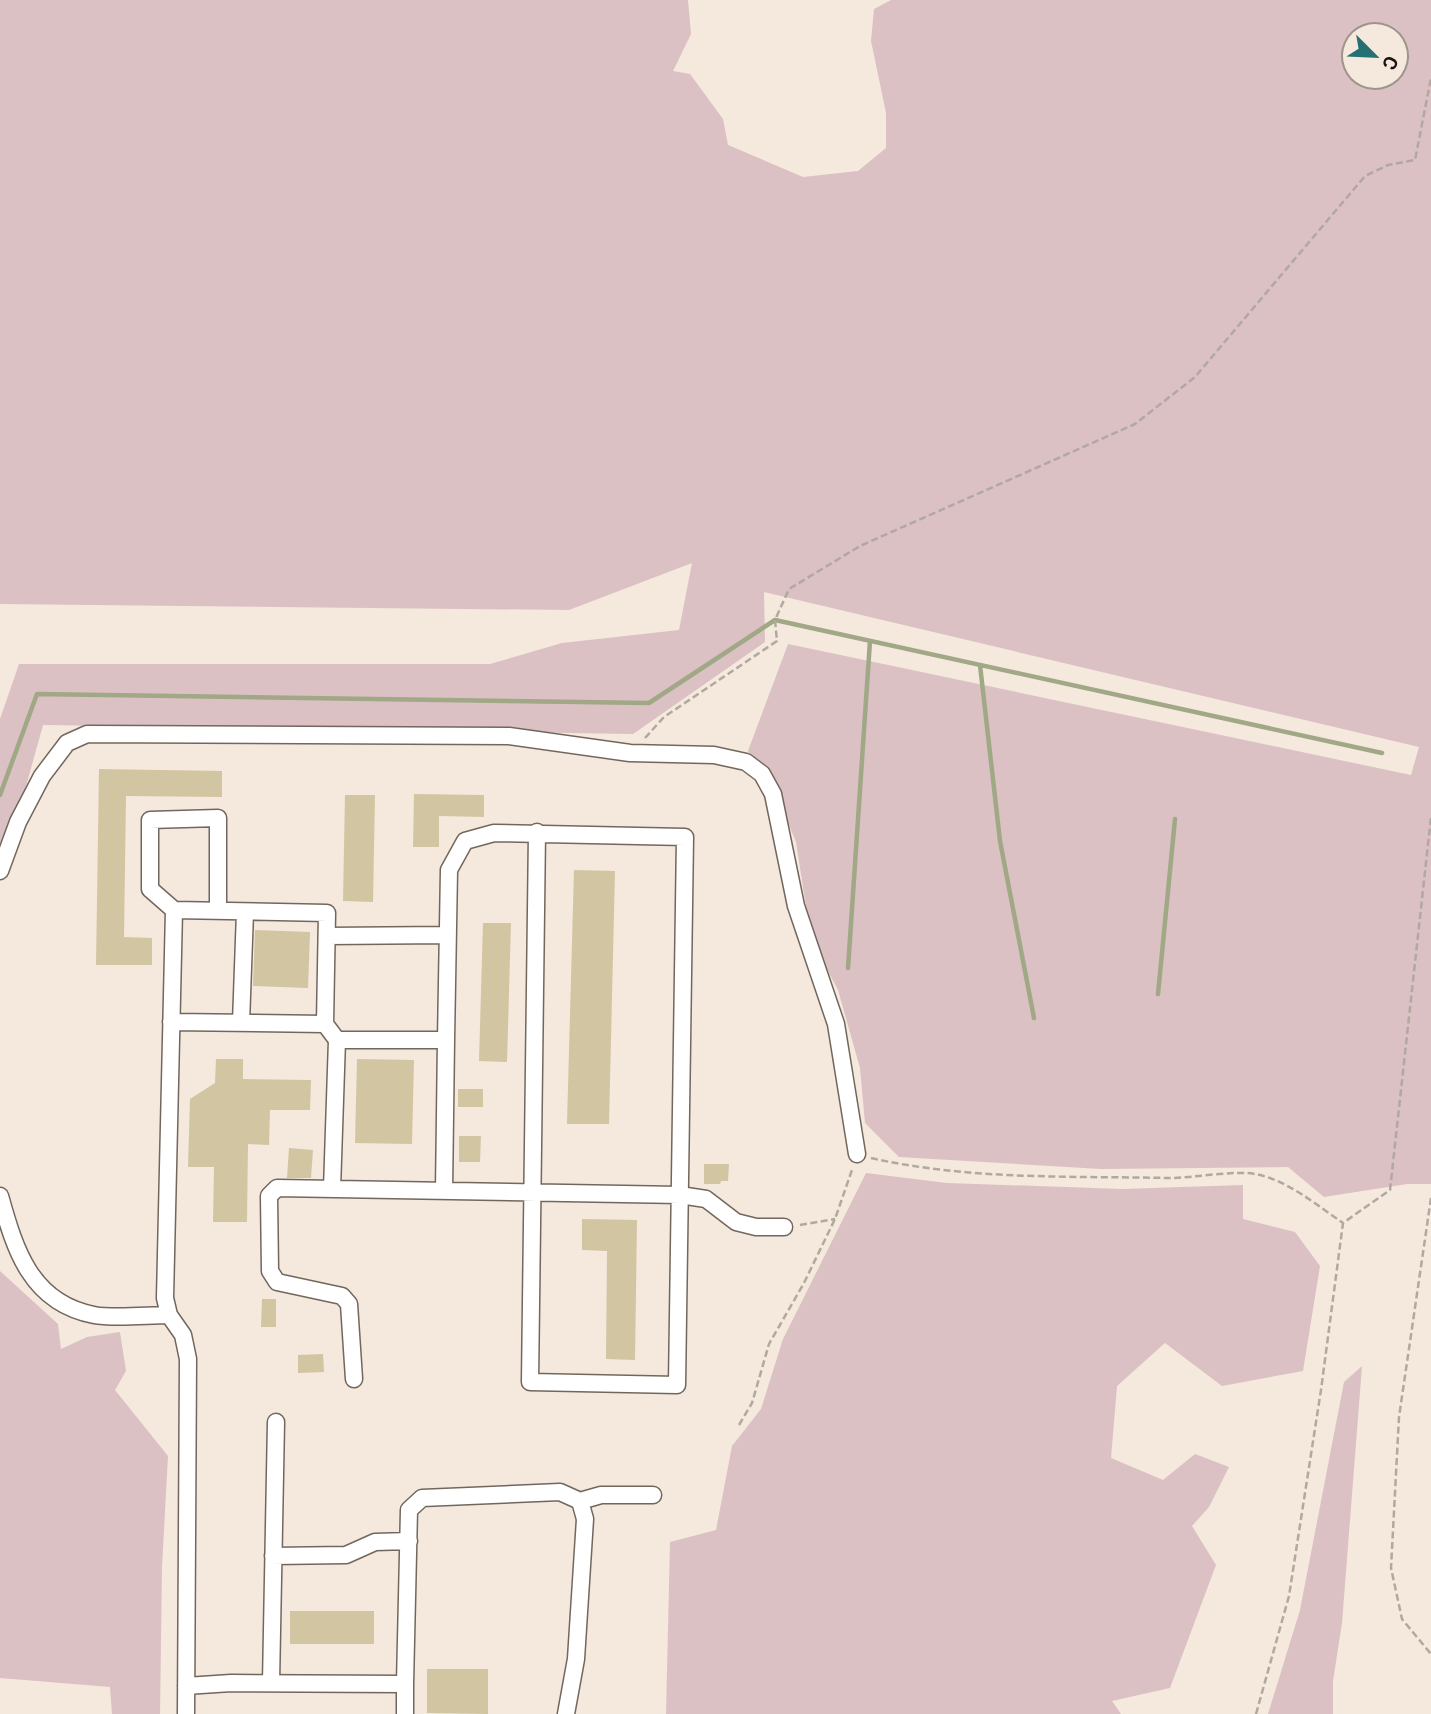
<svg xmlns="http://www.w3.org/2000/svg" width="1431" height="1714" font-family="Roboto,sans-serif">
  <rect width="100%" height="100%" fill="#f5e8dd"/>
  <path fill="#dbc1c4" fill-rule="evenodd" d="M0 0H688L691 34 673 71 690 74 723 119 728 145 803 177 858 171 886 148V113L871 41 874 9 891 0H1431V1184H1407L1324 1197 1288 1167 1101 1169 899 1157 865 1123 860 1068 838 990 811 939 796 842 773 786 748 751 788 644 1411 775 1419 747 764 592 765 642 633 734 43 725 0 880V719L19 664H490L562 643 679 630 692 563 569 610 0 604ZM1354 35H1396V77H1354Z
    M866 1173 947 1183 1122 1189 1243 1185V1219L1295 1232 1320 1266 1303 1371 1222 1386 1165 1343 1117 1386 1111 1458 1163 1480 1195 1454 1229 1467 1209 1507 1192 1526 1216 1565 1170 1688 1112 1701 1121 1714H666L670 1542 716 1530 732 1446 761 1409 783 1339Z
    M0 1271 58 1324 61 1349 87 1337 120 1332 126 1371 115 1390 168 1456 162 1567 160 1714H112L110 1687 0 1678Z
    M1362 1366 1342 1623 1333 1681V1714H1268L1300 1610 1344 1382Z"/>
  <g fill="none" stroke-linecap="round" stroke-linejoin="round">
    <path stroke="#a0a886" stroke-width="4.5" d="M980 665 1000 841 1034 1018
      M0 795 37 694 649 703 775 620 1382 753
      M848 968 870 641
      M1158 994 1175 819"/>
  </g>
  <path fill="#d2c5a2" d="M99 769 222 771V797L126 796 124 937 152 938V965H96Z
    M414 794 484 795V817L439 816V847H413Z
    M345 795H375L373 902 343 901Z
    M574 870 615 871 609 1124H567Z
    M483 923H511L507 1062 479 1061Z
    M255 930 310 932 308 988 253 986Z
    M216 1059H243V1079L311 1080 310 1110H270L269 1145 248 1144 247 1222H213L214 1167H188L190 1099 215 1083Z
    M357 1059 414 1060 412 1144 355 1143Z
    M458 1089H483V1107H458Z
    M459 1136H481L480 1162H459Z
    M289 1148 313 1150 311 1178H287Z
    M704 1164H729L728 1181H721L720 1184H704Z
    M582 1219 637 1220 635 1360 606 1359 607 1251 582 1250Z
    M262 1299H276V1327H261Z
    M323 1354 324 1372 298 1373V1355Z
    M290 1611H374V1644H290Z
    M427 1669H488V1714L427 1713Z"/>
  <g fill="none" stroke-linecap="round" stroke-linejoin="round">
    <g stroke="#72675d" stroke-width="19">
      <path id="minor" d="M0 871 18 822 42 776 67 743 87 734 509 736 630 753 714 755 746 762 762 774 773 794 796 906 836 1024 857 1154
        M174 910 150 889V820L218 818V911
        M327 936 447 935
        M171 1022 325 1024 337 1040 332 1189
        M241 1023 245 912
        M337 1040H446L444 1191
        M446 1040 449 870 465 841 494 833 685 837 677 1385 530 1382 537 832
        M0 1196C15 1250 31 1303 94 1315 114 1319 148 1315 169 1315
        M354 1379 349 1304 342 1296 277 1282 270 1271 269 1196 277 1188 680 1195 706 1199 736 1222 756 1227H784
        M580 1501 601 1495H653
        M273 1556 346 1555 375 1542 409 1541
        M271 1683 276 1422
        M186 1686 231 1683 405 1684 409 1510 422 1498 560 1492 580 1501 585 1519 576 1659 566 1714
        M186 1714 188 1359 183 1335 169 1315 165 1298 174 910 327 913 325 1024
        M405 1714V1684"/>
    </g>
    <path stroke="#b2a89f" stroke-width="2.5" stroke-dasharray="7 3.5" stroke-linecap="butt" d="M645 738 664 717 777 641 775 620 789 589 860 546 1135 424 1195 377 1365 176 1388 165 1415 160 1431 78
      M871 1158C968 1180 1071 1176 1169 1178 1194 1178 1234 1170 1255 1174 1288 1180 1316 1205 1343 1223
      M1431 1198 1399 1417 1391 1568 1402 1619 1431 1654
      M800 1225 835 1219
      M739 1425 752 1403 769 1344 804 1283 835 1219 853 1167
      M1256 1714 1289 1596 1321 1390 1343 1223 1390 1190 1431 817"/>
    <use href="#minor" stroke="#fff" stroke-width="16"/>
  </g>
  <g transform="translate(1375 56) rotate(114)"><circle r="33" fill="#f5e8dd" stroke="#9d948b" stroke-width="2"/>
  <path d="M0-5L12 26L0 18L-12 26Z" fill="#257074"/>
  <text y="-10" font-size="19" font-weight="bold" text-anchor="middle" fill="#1a1511">С</text>
  </g>
</svg>
